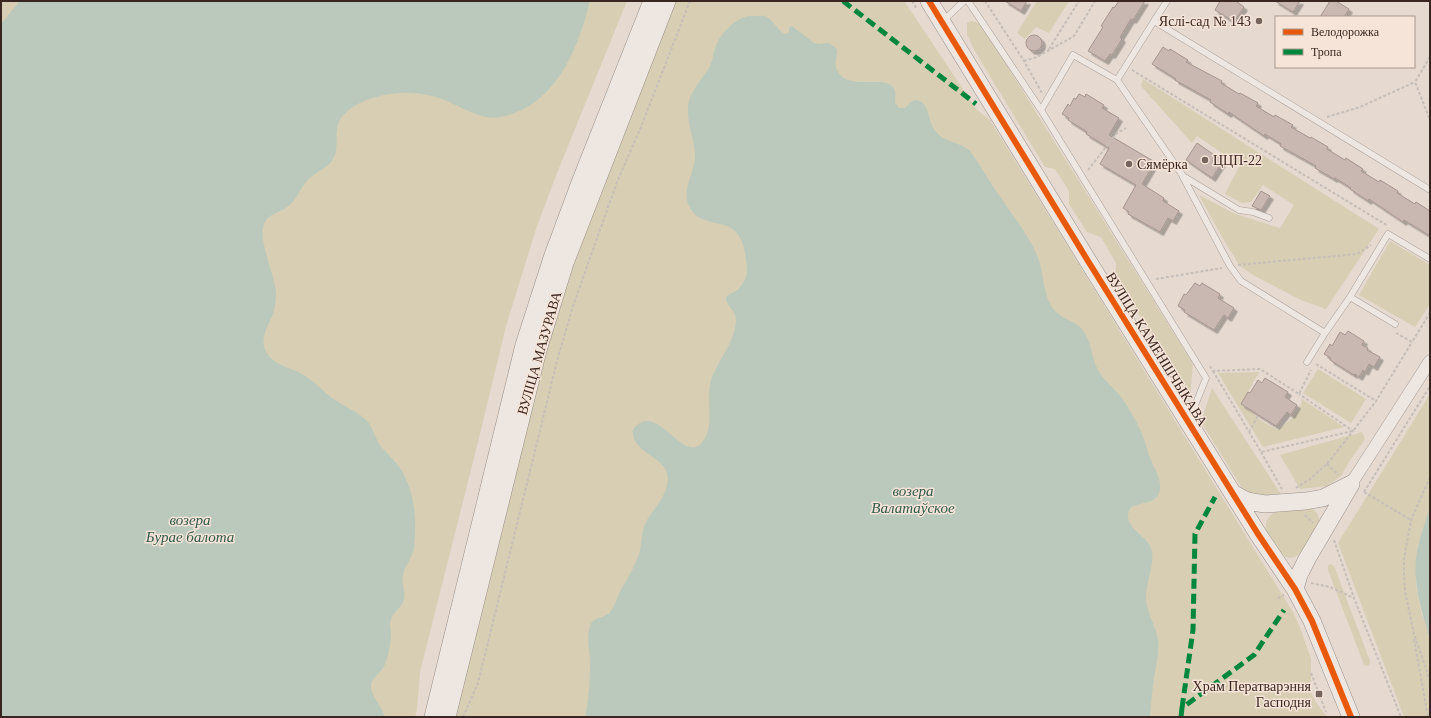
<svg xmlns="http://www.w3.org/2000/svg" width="1431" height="718" font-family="'Times New Roman',serif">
  <defs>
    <filter id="shadow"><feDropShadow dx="3.5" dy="3.5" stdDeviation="0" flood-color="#0004"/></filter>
  </defs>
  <rect width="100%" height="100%" fill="#e5d9d0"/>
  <path fill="#d7ceb3" d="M1 1H627L557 173 536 229 506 326 479 438 420 672 417 710 415 717H1Z
    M676 1H904L977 110 990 120 1294 614 1301 630 1311 659V693L1315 701 1327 717H455L557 306 653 57Z
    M1037 1H1069L1049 33 1036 27 1025 39 1017 33Z
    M972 21 978 23 984 30 1006 64 1193 364 1190 397 1115 276 1116 263 1101 237 1087 232 1069 204V191L1055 169 1045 167 976 53 967 35V23Z
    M1143 79 1379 229 1326 309 1301 300 1253 275 1239 265 1221 235 1199 195 1235 214 1280 228 1294 205 1263 185 1251 202 1242 203 1225 194 1240 165 1197 136 1192 143 1141 86Z
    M1390 241 1430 265V304L1415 327 1359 295Z
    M1318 369 1366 399 1351 423 1303 393Z
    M1259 372 1241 404 1263 422 1278 430C1289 421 1301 414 1302 399L1344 427 1263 447 1218 373Z
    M1212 388 1282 496H1250L1242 488 1201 422Z
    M1430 394V506L1417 550 1416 585 1421 611 1430 639V717H1404L1338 543Z
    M1362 432 1365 439 1349 462 1341 476 1327 486 1300 489 1280 455Z
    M1311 508C1317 512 1319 515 1320 522L1303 551 1295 557C1292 558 1289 558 1286 557 1280 554 1267 536 1266 529 1265 524 1267 518 1271 515 1277 509 1301 509 1311 508Z
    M1330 564 1334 566 1370 661V663L1368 666 1364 665 1363 662 1328 570V566Z"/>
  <path fill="#bac9bc" d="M20 1H590C579 45 559 98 512 114 503 117 492 119 483 116 470 113 459 106 447 101 433 95 416 92 400 93 380 94 340 104 337 129 335 143 340 155 328 165 321 171 313 174 307 181 299 189 297 201 286 208 279 213 270 213 265 222 256 238 275 274 276 293 276 300 275 308 273 314 267 328 258 341 268 355 277 367 294 368 305 376 315 382 323 391 332 398 343 406 355 410 365 419 373 426 374 436 380 445 386 453 394 459 400 468 415 492 417 519 414 547 413 558 405 564 403 575 401 584 407 593 403 602 400 609 393 612 391 619 389 625 391 629 391 634 391 641 388 658 385 664 382 673 371 677 371 687 371 695 382 708 385 717H1V24Z
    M749 16C754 17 761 15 765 16 772 18 777 30 785 34L789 33V28L792 26 814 43 819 44 829 43 837 49C838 56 833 64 837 70 848 94 889 71 895 91 896 94 895 99 895 103L899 108H905L914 100C930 100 927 119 934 129 942 142 957 141 969 150 979 162 987 178 996 191 1010 212 1027 232 1037 255 1044 271 1042 290 1051 306 1060 320 1073 319 1082 329 1091 340 1091 354 1096 366 1102 379 1113 387 1121 397 1129 408 1137 422 1142 434 1146 443 1147 451 1151 460 1154 468 1159 475 1160 484 1162 513 1126 495 1128 517 1130 532 1150 537 1152 552 1154 567 1146 582 1146 597 1146 614 1157 626 1158 642 1159 654 1156 666 1154 678 1152 691 1151 704 1150 717H585C589 699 590 681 590 663 590 652 586 637 590 626 593 616 606 619 611 611 616 604 618 594 623 586 629 576 635 566 639 554 642 544 641 534 645 524 652 509 667 498 668 479 668 455 631 455 633 430 657 395 687 476 706 436 713 423 706 397 711 380 713 373 717 367 720 361 727 349 735 335 736 322 737 310 725 305 726 298 728 294 732 293 736 291 743 286 748 276 747 268 746 257 744 241 737 233 725 218 699 228 689 206 682 190 693 175 695 159 696 142 687 126 688 108 689 91 702 80 710 66 713 60 713 54 715 48 720 34 734 19 749 16Z
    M1430 506V639C1421 611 1412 581 1417 551 1420 536 1426 521 1430 506Z"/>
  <path fill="#c9b7b1" stroke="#a6958f" filter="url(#shadow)" d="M1005 1H1027L1021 11Z
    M1119 1H1145L1133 20 1131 19 1120 37 1122 39 1112 55 1110 54 1105 61 1088 51 1103 27 1101 26 1113 7 1114 8Z
    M1220 1H1236L1244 7 1234 22 1215 10Z
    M1275 1H1300L1293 12Z
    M1330 1H1336L1349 9 1344 17H1320Z
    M1026 43a8 8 0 1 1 16 0a8 8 0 1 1-16 0Z
    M1163 47 1169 51 1170 49 1188 60 1186 62 1222 81 1221 83 1239 94 1240 93 1258 103 1256 106 1274 117 1275 115 1293 125 1291 127 1310 138 1311 137 1328 147 1327 149 1345 160 1346 158 1363 169 1361 171 1379 182 1380 180 1398 191 1397 193 1415 204 1416 202 1430 211V236L1404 220 1403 222 1369 199 1368 201 1350 189 1351 188 1335 178 1334 179 1315 168 1316 166 1280 146 1281 144 1265 134 1264 136 1229 112 1228 114 1210 102 1211 100 1175 80 1176 79 1152 64Z
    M1079 94 1085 97 1086 94 1104 105 1102 108 1119 118 1109 135 1155 162 1142 184 1164 198 1163 201 1179 211 1173 221 1168 218 1160 232 1128 214 1129 212 1123 208 1136 185 1100 164 1109 148 1086 134 1087 132 1068 120 1069 118 1062 114 1068 104 1070 106 1074 98 1076 99Z
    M1197 143 1223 161 1212 178 1186 160Z
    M1261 191 1270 196 1261 210 1252 206Z
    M1195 283 1200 286 1202 283 1220 294 1218 298 1234 308 1228 318 1224 315 1214 330 1184 312 1185 310 1178 306 1184 294 1186 295Z
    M1348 331 1364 341 1362 345 1368 348 1367 350 1380 357 1374 367 1369 364 1365 372 1363 370 1359 377 1355 374 1354 375 1330 360 1331 358 1324 354 1330 344 1332 346 1340 332 1345 335Z
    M1265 378 1288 392 1285 397 1297 405 1291 415 1287 412 1276 426 1241 404 1248 392 1250 393 1258 380 1262 383Z"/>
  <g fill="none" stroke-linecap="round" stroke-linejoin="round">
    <g stroke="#ab9f99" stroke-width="7">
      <path id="lane" d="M968 1 1041 110 1206 378 1194 408 1187 417
        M943 21 964 1
        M1154 21 1167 1
        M1117 80 1154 21 1430 190
        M1041 110 1073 55 1117 80 1183 176 1239 210 1253 212 1269 218
        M1183 177 1230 266 1241 281 1325 333
        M1350 297 1395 324
        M1307 362 1325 333 1350 297 1388 234 1430 259"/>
    </g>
    <g stroke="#ab9f99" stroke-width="13">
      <path id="street" d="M1351 484 1430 361"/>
    </g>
    <g stroke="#9b8f88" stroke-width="18">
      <path id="secondary" d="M929 1 1088 261 1258 534 1295 589 1312 621 1351 717
        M1234 494 1247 501 1265 504 1306 501 1323 498 1351 484
        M1295 589 1299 575 1307 559 1351 484
        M433 717 524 345 552 258 581 180 652 1
        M447 717 538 350 565 263 667 1"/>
    </g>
    <path stroke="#c6beb8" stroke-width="2" stroke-dasharray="3 2" stroke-linecap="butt" d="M912 1 916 8
      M985 1 1024 61 1042 93
      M1049 49 1079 1
      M1430 57 1415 82 1430 120
      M1024 61 1037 57 1074 36 1095 1
      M1132 70 1388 226
      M1327 117 1360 107 1415 82
      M1088 170 1117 133 1126 128
      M1238 265 1357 254 1371 245
      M1156 279 1222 268
      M1396 333 1412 342 1430 313
      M1316 364 1376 401
      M1210 366 1213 371 1260 369 1299 394 1311 370
      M1213 371 1261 452 1353 431 1376 401 1412 342
      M1249 432 1259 414
      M1261 452 1282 489
      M1327 464 1339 475
      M1430 477 1411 520 1404 559V575L1405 591 1414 634 1430 680
      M1296 488 1310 479 1327 464 1353 431 1299 394
      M1364 492 1430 386
      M1364 492 1411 520
      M1305 515 1313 523
      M1334 540 1354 598 1401 717
      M1311 583 1330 587 1354 598
      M1278 598 1284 595
      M1414 639 1428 717
      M1311 673 1326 712
      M463 717 478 683 557 361 573 306 617 182 641 127 690 1"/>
    <use href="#lane" stroke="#eee7e1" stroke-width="6"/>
    <use href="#street" stroke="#eee7e1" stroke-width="12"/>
    <use href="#secondary" stroke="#eee7e1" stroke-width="17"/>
    <path stroke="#00873e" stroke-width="5" stroke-dasharray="10 5" stroke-linecap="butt" d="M843 1 976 104
      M1182 708 1193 630 1195 534 1215 497
      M1181 717 1182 708 1254 655 1284 610"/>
    <g stroke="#f5e4d7" stroke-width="8">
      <path id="cycleway" d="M929 1 1088 261 1258 534 1295 589 1312 621 1351 717"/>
    </g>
    <use href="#cycleway" stroke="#e8590c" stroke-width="6"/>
  </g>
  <g fill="#76655e" stroke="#f5e4d7" stroke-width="1.5">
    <circle cx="1259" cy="21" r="4"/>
    <circle cx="1205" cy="160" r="4"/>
    <circle cx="1129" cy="164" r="4"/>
    <rect x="1315" y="690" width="8" height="8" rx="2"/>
  </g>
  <g text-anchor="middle" stroke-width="3" stroke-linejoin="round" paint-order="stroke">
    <g font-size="14" fill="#3a2620" stroke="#f5e4d7" text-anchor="end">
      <text x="1251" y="26">Яслі-сад № 143</text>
      <text x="1213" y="165" text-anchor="start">ЦЦП-22</text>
      <text x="1137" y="169" text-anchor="start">Сямёрка</text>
      <text x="1311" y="691">Храм Ператварэння<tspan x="1311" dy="16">Гасподня</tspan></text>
    </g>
    <g font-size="14" fill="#3a2620" stroke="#f5e4d7">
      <text transform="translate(1157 349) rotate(58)" y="5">ВУЛІЦА КАМЕНШЧЫКАВА</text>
      <text transform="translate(539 353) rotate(-74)" y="5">ВУЛІЦА МАЗУРАВА</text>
    </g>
    <g font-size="15" font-style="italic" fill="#305a4c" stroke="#f5e4d7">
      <text x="913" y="496">возера<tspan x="913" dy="17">Валатаўское</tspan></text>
      <text x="190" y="525">возера<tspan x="190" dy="17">Бурае балота</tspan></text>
    </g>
  </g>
  <rect width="1431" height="718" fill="none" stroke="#3a2620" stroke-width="4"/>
  <rect x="1275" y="16" width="140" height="52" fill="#f5e4d7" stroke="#aa988e"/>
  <rect x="1283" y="29" width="20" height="6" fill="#e8590c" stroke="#aa988e"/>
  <text x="1311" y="36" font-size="12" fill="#3a2620">Велодорожка</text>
  <rect x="1283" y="49" width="20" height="6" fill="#00873e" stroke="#aa988e"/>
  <text x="1311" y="56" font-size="12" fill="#3a2620">Тропа</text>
</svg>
